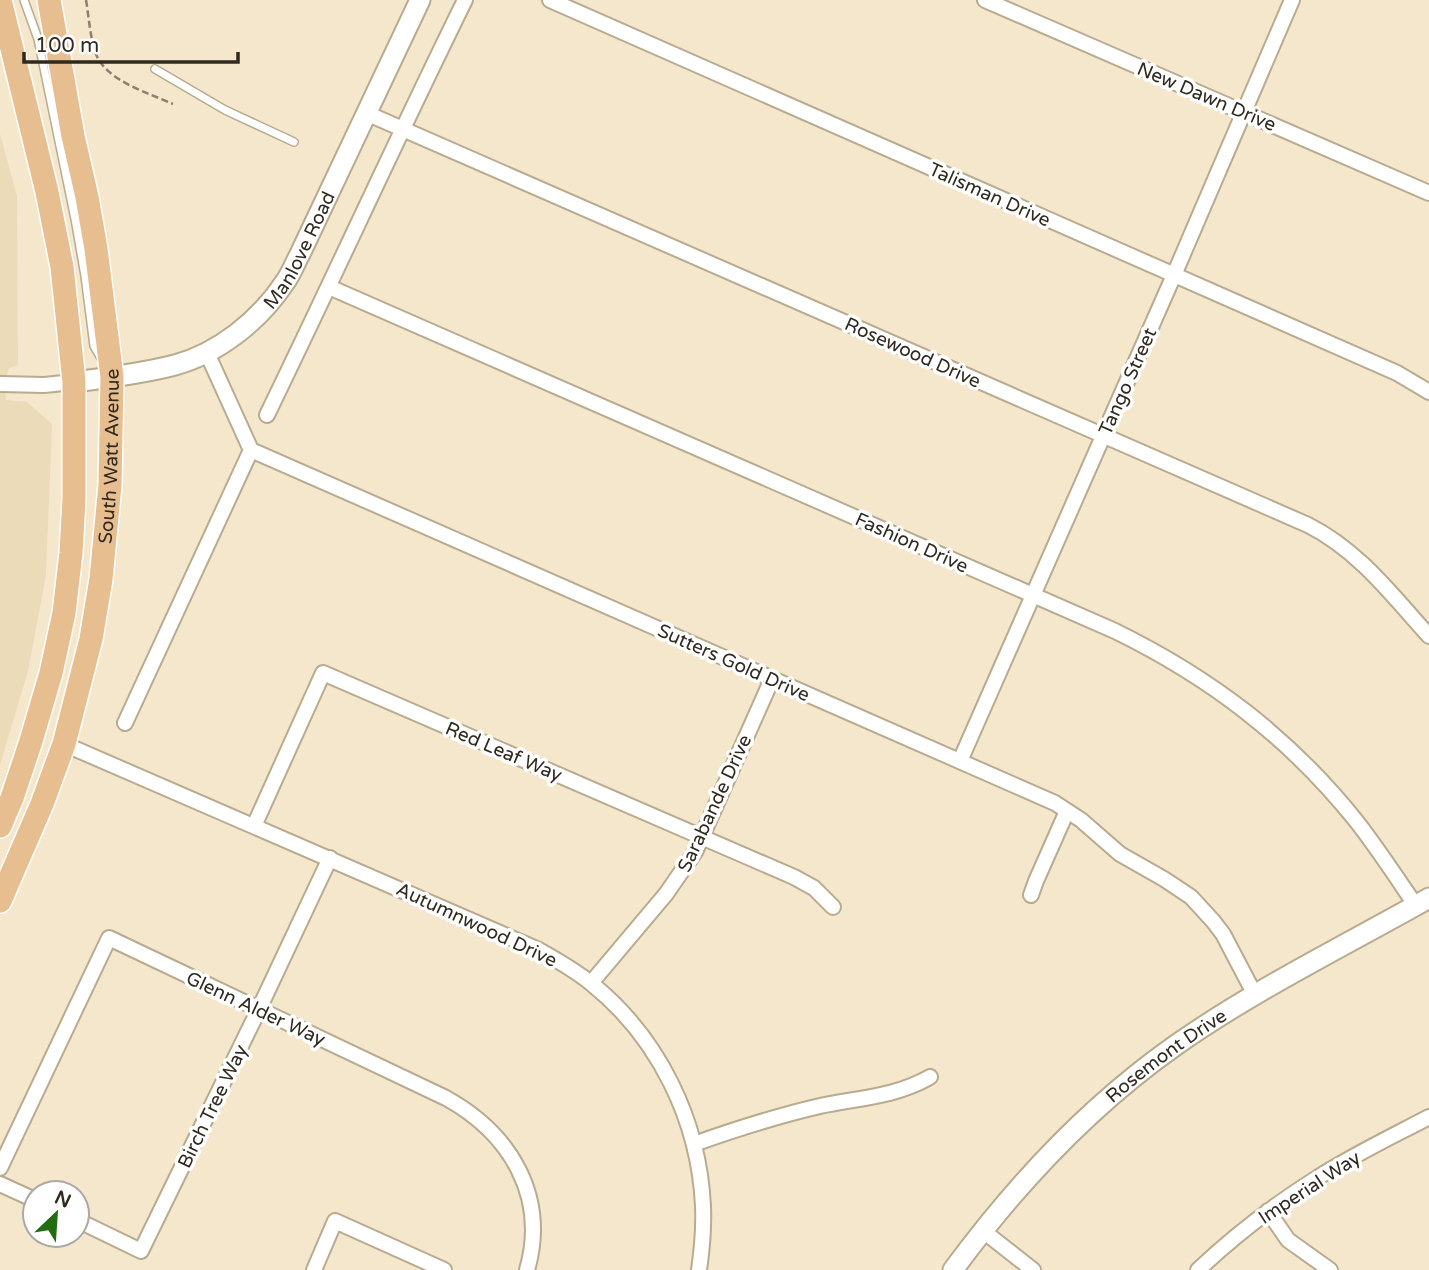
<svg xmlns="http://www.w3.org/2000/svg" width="1429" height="1270" font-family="'Varela Round',sans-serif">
  <rect width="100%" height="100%" fill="#f5e7cb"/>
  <path fill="#ecdbb9" d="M0 134 17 196 18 365 9 368 4 384 6 400 27 402 52 424 46 575 28 671 0 765Z"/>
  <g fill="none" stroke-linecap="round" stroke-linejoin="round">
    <g stroke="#b7ab90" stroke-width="10">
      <path id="service" d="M24 0 38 39 75 219 85 276 94 346 101 358
        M155 69 225 110 294 142"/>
    </g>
    <g stroke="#b7ab90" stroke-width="18">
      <path id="minor" d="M550 0 1397 373 1429 392
        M985 0 1429 193
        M366 113 1308 525C1358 550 1392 595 1429 636
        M329 287 1115 631C1211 678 1290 738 1357 822 1378 849 1397 878 1416 906
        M207 353 251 450 1055 803 1081 820 1120 854 1164 879 1191 897 1213 921 1223 934 1255 995
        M0 384 44 385 74 382
        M267 415C334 277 397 138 465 0
        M125 723 251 450
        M64 744 539 950C557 960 576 971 592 984 659 1038 699 1121 703 1206 704 1228 702 1249 699 1270
        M960 761 1174 275 1292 0
        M254 826 323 673 794 877 814 888 833 907
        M1031 895 1036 881 1067 811
        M591 983 666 894 695 852 772 679
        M694 1144C736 1129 777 1116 820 1106 858 1098 895 1097 930 1077
        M0 1168 109 938 446 1098C511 1134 548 1197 527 1270
        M0 1184 35 1200
        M1268 1211 1288 1240 1330 1270
        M77 1220 141 1251 259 1009 330 858
        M982 1230 1033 1270
        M314 1270 335 1221 444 1270
        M1198 1270C1234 1236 1273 1206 1314 1180 1351 1156 1391 1137 1429 1117"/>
    </g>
    <g stroke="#b7ab90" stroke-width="23">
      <g id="tertiary">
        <path id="s1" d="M74 382C107 378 144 373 175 365 219 353 260 320 285 282 291 274 295 263 300 254L420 0"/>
        <path id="s2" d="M953 1270C1017 1183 1088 1107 1176 1045 1256 989 1344 946 1429 898"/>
      </g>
    </g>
    <g stroke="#fff" stroke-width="26">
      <g id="primary">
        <path d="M0 826 12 798 31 741 51 673 64 613 71 553 74 499V382L62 267 47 192 0 0"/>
        <path id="s3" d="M0 901 42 804 64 744 91 639 101 579 110 485 112 377 96 249 87 197 73 136 49 0"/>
      </g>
    </g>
    <path stroke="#8b816f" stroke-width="2.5" stroke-dasharray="7 3.5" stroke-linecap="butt" d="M86 0C89 18 90 37 96 54 106 81 149 93 173 104"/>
    <use href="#service" stroke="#fff" stroke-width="7"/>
    <use href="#minor" stroke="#fff" stroke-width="14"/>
    <use href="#tertiary" stroke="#fff" stroke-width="19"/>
    <use href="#primary" stroke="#e7be8f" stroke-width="23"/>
  </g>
  <g text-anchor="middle" stroke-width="7" stroke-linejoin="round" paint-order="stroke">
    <g font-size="19" fill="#2f291f" stroke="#fff">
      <text transform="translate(1207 96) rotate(23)" y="7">New Dawn Drive</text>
      <text transform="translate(990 194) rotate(24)" y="7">Talisman Drive</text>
      <text dy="7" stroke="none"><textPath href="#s1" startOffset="278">Manlove Road</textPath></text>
      <text transform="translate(913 352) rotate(24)" y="7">Rosewood Drive</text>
      <text transform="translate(1127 381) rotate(-66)" y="7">Tango Street</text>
      <text dy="7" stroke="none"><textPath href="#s3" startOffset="462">South Watt Avenue</textPath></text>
      <text transform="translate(912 542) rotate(24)" y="7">Fashion Drive</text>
      <text transform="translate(734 662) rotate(24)" y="7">Sutters Gold Drive</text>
      <text transform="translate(504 751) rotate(23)" y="7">Red Leaf Way</text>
      <text transform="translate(714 803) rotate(-65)" y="7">Sarabande Drive</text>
      <text transform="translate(477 924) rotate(25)" y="7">Autumnwood Drive</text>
      <text transform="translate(256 1008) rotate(25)" y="7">Glenn Alder Way</text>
      <text dy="7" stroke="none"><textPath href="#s2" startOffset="304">Rosemont Drive</textPath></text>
      <text transform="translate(212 1106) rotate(-64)" y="7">Birch Tree Way</text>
      <text transform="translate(1309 1187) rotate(-33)" y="7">Imperial Way</text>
    </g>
  </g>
  <g transform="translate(56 1214) rotate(25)"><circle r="33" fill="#ffffff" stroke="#aca9a5" stroke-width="2"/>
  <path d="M0-5L12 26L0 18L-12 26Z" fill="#226d10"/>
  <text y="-10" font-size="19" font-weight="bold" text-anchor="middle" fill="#2f291f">N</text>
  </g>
  <path d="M24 52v10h214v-10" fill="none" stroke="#2f291f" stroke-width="3.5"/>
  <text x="35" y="52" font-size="21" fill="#2f291f" stroke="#ffffff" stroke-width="5" paint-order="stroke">100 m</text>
</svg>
